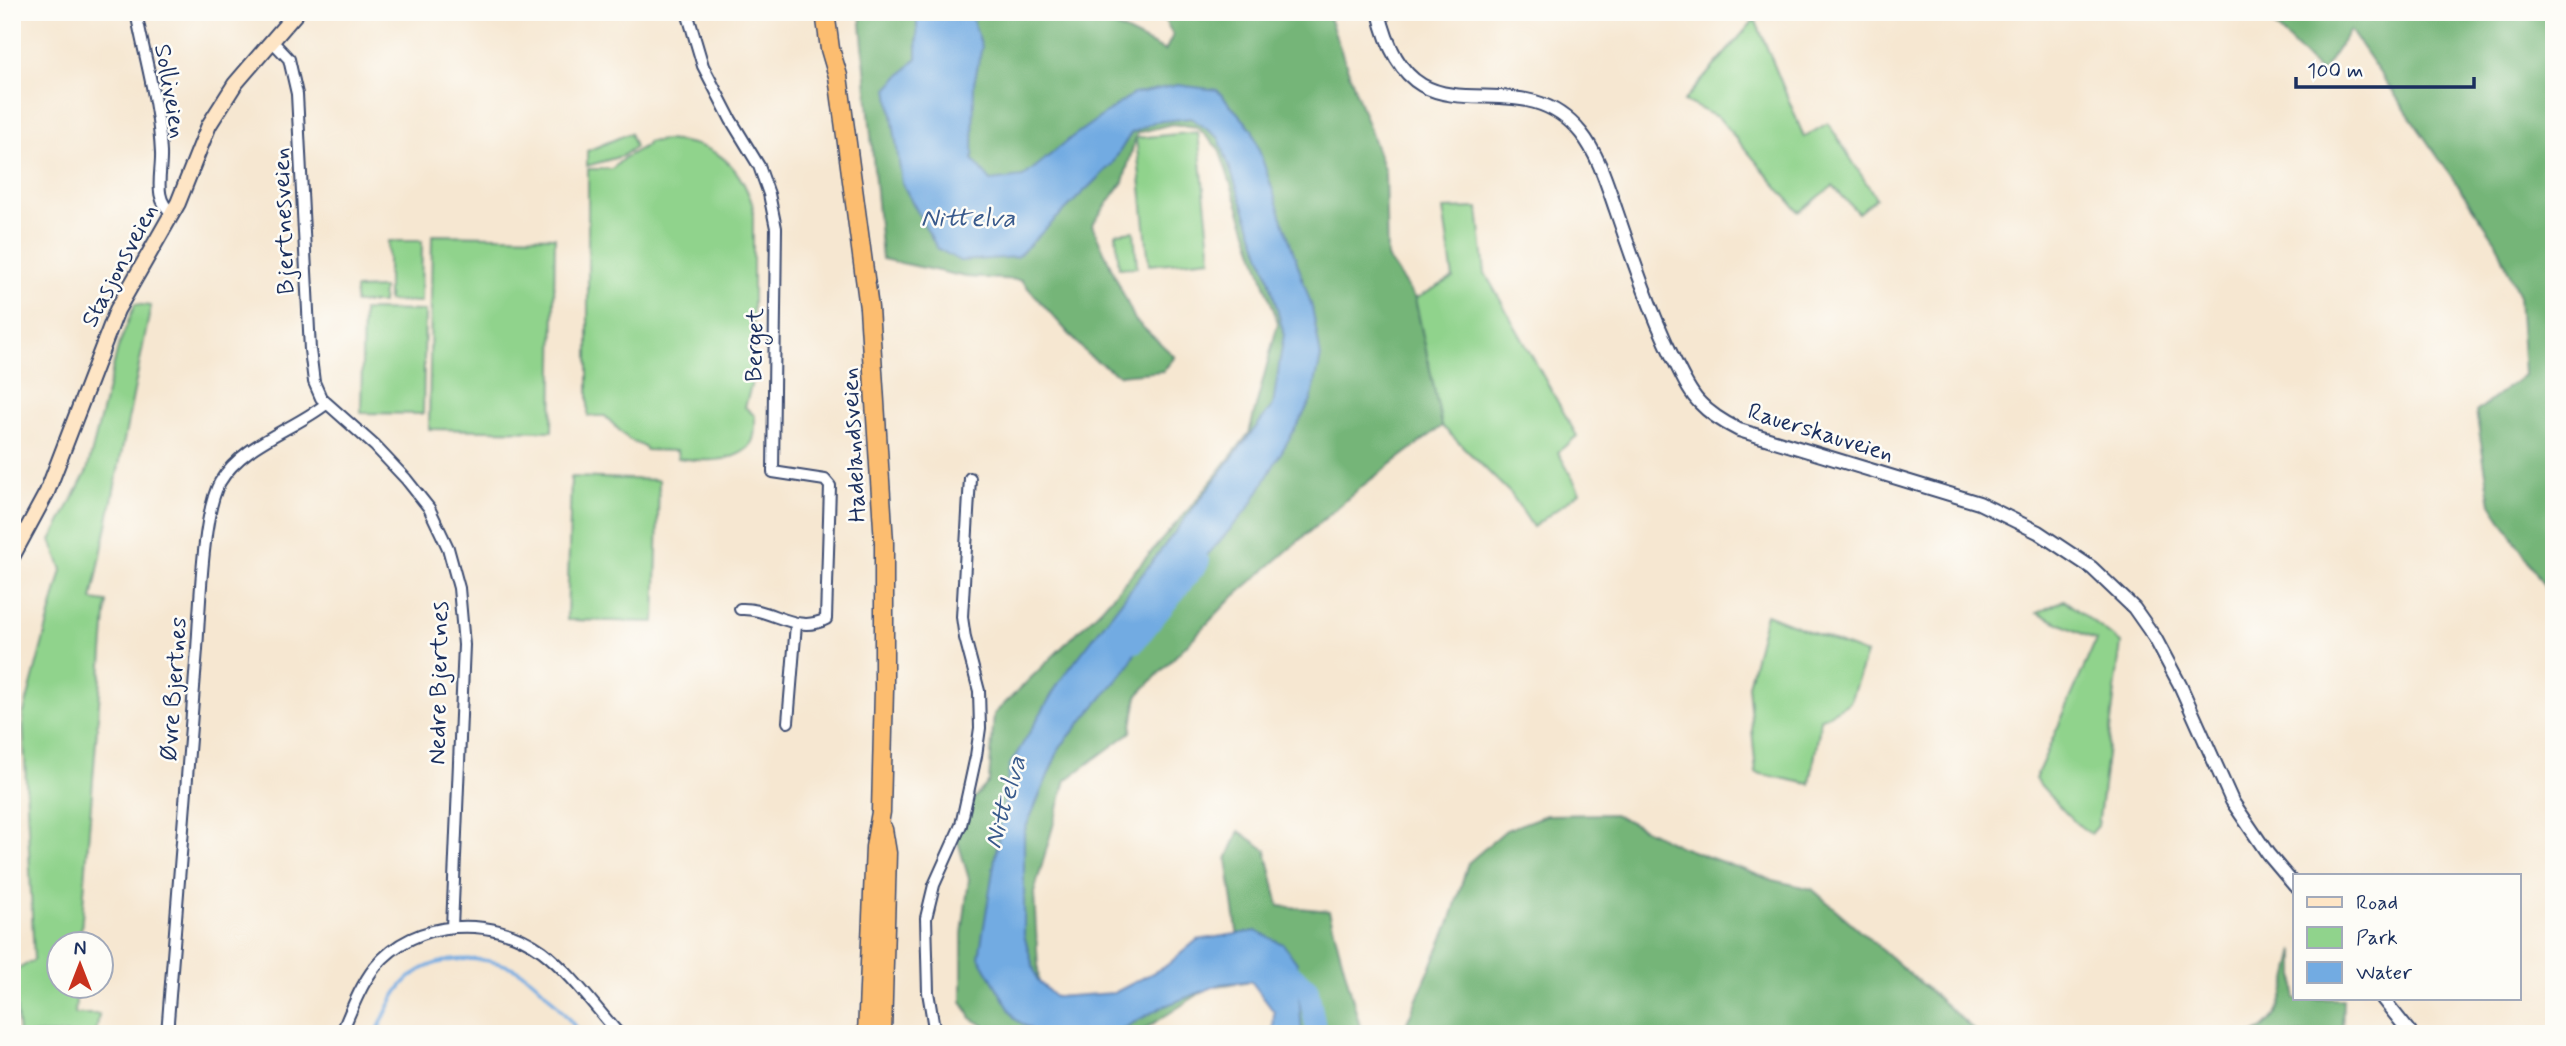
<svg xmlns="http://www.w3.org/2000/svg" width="2566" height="1046" font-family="Mynerve,sans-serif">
  <rect width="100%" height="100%" fill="#fdfcf7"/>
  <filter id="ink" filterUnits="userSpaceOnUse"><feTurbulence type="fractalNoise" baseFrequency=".0143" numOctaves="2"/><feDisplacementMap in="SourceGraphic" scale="14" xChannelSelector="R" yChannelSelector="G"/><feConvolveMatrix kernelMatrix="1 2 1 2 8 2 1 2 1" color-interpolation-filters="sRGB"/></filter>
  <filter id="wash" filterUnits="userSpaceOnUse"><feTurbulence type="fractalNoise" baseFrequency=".00686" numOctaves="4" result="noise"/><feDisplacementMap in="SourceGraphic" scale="28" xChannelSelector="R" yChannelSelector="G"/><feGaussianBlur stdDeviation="1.57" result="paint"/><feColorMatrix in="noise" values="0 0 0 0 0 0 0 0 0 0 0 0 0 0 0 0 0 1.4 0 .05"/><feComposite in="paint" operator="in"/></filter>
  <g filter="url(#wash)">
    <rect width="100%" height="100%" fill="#f6e7d1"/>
    <path fill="#90d38c" stroke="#568175" stroke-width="2" d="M1755 19 1804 137 1828 123 1876 198 1858 213 1833 186 1799 212 1719 118 1684 101Z
      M1198 132 1211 259 1149 265 1136 138Z
      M630 133 635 147 622 156 587 166V151Z
      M666 140C713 143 738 160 753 206V364L751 386 745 407 755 416C755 426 756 440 748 448 730 464 699 461 678 458L677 451 646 450 645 447 628 439 605 416H588V169H612L624 158 647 145V142Z
      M1478 208 1485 273 1577 436 1558 452 1580 492 1533 527 1511 494 1442 426 1415 299 1453 278 1443 209Z
      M1134 231 1137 267 1119 268 1116 233Z
      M432 235 555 237 552 431 429 429Z
      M388 241H422L421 302 388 301Z
      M383 288 382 303H355V289Z
      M135 304 151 306 92 600 107 602 80 944H60V986L77 987 75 1014H99L96 1034H19L13 972 34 960 23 716 62 570 51 540 87 471 118 348Z
      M363 310 425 311 423 414 361 413Z
      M571 477 659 480 655 622 567 620Z
      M2064 600 2121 643 2098 826 2091 834C2071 822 2052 797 2035 779L2096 640 2037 613Z
      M1766 614 1866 654 1850 702 1821 719 1810 784 1756 773 1748 685Z"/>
    <path fill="#74b578" stroke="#48726b" stroke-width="2" d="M860 12H1087L1165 51 1173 35 1160 12H1194L1201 16 1231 12H1327L1385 172 1387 257 1415 299 1442 426 1361 487 1229 601 1137 696 1131 732 1066 780 1034 893 1040 1004 1099 1019 1238 938 1227 859 1239 831 1266 850 1279 906 1329 911 1361 1030 1360 1034H1280L1281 1012 1252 981 1210 987 1137 1034H999L971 1018 962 1001V934L969 879 956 835 974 798 989 782 994 714 1102 608 1194 503 1249 433 1278 323 1219 149 1197 127 1172 124 1137 133 1123 182 1092 225 1135 320 1175 357 1163 371 1119 375 1088 355 1021 280 966 277 882 259Z
      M2261 12H2554V621L2544 585 2491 504 2476 412 2524 375 2519 296 2496 241 2350 30 2321 73Z
      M1614 814 1681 847 1772 880 1812 889 1979 1034H1402L1450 922 1468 863 1506 830 1546 815Z
      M2295 950V999H2343L2342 1034H2253C2284 1020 2287 980 2295 950Z"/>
    <path fill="#72abe2" stroke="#466da0" stroke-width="2" d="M917 12H970L982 47 974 83 973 160 991 181 1023 177 1072 137 1133 94 1178 85 1217 90 1252 129 1312 307 1321 357 1311 401 1249 508 1155 614 1128 667 1060 747 1024 832V935L1037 980 1055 997 1114 993 1166 966 1197 940 1256 931 1283 944 1297 963 1302 1034H1273L1274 1012 1251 981 1221 984 1162 1007 1113 1034H1038L1015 1019 979 957 1010 765 1060 681 1273 405 1284 334 1268 275 1219 138 1191 118 1154 122 1131 133 1112 164 1017 257 960 261 937 248 902 183 888 88 917 58Z"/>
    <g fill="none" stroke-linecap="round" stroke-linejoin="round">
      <path stroke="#72abe2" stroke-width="3.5" d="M376 1034C386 1014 394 989 413 975 443 952 501 955 530 978 549 993 565 1015 581 1034"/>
      <path stroke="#72abe2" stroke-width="21" d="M1134 643 1199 562
        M1275 961 1308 988 1317 1034"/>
    </g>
  </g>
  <g filter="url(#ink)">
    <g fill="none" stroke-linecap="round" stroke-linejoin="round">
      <g stroke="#3c4b6f" stroke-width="14">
        <path id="minor" d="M136 12C145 59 159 105 161 153 162 173 152 201 173 213
          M687 12 703 66 731 120 759 166 769 194 776 228 773 472 825 480 830 486 826 619C796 635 770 607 740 609
          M272 41 289 59 297 94 310 350 314 382 321 398 375 446 406 479 429 508 448 548 459 588 464 645 452 927
          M788 722 796 624
          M167 1034C178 905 187 777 197 649 200 609 202 513 220 482 242 444 293 430 326 404
          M341 1034C351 1011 360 986 375 967 415 918 493 915 542 951 571 973 594 1006 619 1034
          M935 1034 928 992 926 918 934 885 961 825 976 756 980 728 979 691 965 638 962 617 970 478"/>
      </g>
      <g stroke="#3c4b6f" stroke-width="16">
        <path id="tertiary" d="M1379 12C1412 157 1515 51 1581 133 1598 154 1607 184 1616 210 1633 260 1650 310 1673 358 1681 373 1688 391 1700 403 1711 415 1725 423 1739 430L1979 503 2038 532 2092 568 2134 608 2155 638 2180 685 2232 801 2268 854 2295 886
          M2383 999 2411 1034"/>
      </g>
      <g stroke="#3c4b6f" stroke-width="18">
        <path id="secondary" d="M12 557 47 492 117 310 178 203 209 125 235 84 297 12"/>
      </g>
      <g stroke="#3c4b6f" stroke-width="21">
        <path id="trunk" d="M825 12 830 49 838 76 869 308 884 543V689L881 812 875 847 867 1034
          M882 1034 887 853 883 829"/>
      </g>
      <use href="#minor" stroke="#fff" stroke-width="10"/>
      <use href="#tertiary" stroke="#fff" stroke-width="12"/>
      <use href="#secondary" stroke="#fee5c5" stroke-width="14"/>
      <use href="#trunk" stroke="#fcbd6f" stroke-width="18"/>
    </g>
  </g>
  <g text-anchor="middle" stroke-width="5" stroke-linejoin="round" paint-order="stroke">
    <g font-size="24" fill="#1b2f5e" stroke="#fdfcf7">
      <text transform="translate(171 91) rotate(80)" y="8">Solliveien</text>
      <text transform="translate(283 221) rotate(-92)" y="8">Bjertnesveien</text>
      <text transform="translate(119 265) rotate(-62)" y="8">Stasjonsveien</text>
      <text transform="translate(754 345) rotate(-89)" y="8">Berget</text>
      <text transform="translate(1821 432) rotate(17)" y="8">Rauerskauveien</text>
      <text transform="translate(853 445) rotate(-93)" y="8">Hadelandsveien</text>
      <text transform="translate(438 683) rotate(-89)" y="8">Nedre Bjertnes</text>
      <text transform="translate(173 689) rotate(-86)" y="8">Øvre Bjertnes</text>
    </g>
    <g font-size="26" font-style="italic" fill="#395a8c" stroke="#fdfcf7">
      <text x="968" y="226">Nittelva</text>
      <text transform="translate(1004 802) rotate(-74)" y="9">Nittelva</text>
    </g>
  </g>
  <rect width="2566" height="1046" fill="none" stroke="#fdfcf7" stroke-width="42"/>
  <rect x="2293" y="874" width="228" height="126" fill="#fdfcf7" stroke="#a3aaba" stroke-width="2"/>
  <rect x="2307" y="897" width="35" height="10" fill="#fee5c5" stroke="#a3aaba" stroke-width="2"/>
  <text x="2356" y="909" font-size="21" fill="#1b2f5e">Road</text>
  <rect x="2307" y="927" width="35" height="21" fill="#90d38c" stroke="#a3aaba" stroke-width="2"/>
  <text x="2356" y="944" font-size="21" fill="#1b2f5e">Park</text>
  <rect x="2307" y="962" width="35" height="21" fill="#72abe2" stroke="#a3aaba" stroke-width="2"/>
  <text x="2356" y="979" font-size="21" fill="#1b2f5e">Water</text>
  <g transform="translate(80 965)"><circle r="33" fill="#fdfcf7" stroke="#a3aaba" stroke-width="2"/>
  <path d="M0-5L12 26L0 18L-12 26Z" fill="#c8321e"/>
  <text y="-10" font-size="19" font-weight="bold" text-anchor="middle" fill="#1b2f5e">N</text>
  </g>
  <path d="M2296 77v10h178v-10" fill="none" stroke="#1b2f5e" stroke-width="3.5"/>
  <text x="2307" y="77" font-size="21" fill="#1b2f5e" stroke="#fdfcf7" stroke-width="5" paint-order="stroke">100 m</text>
</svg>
